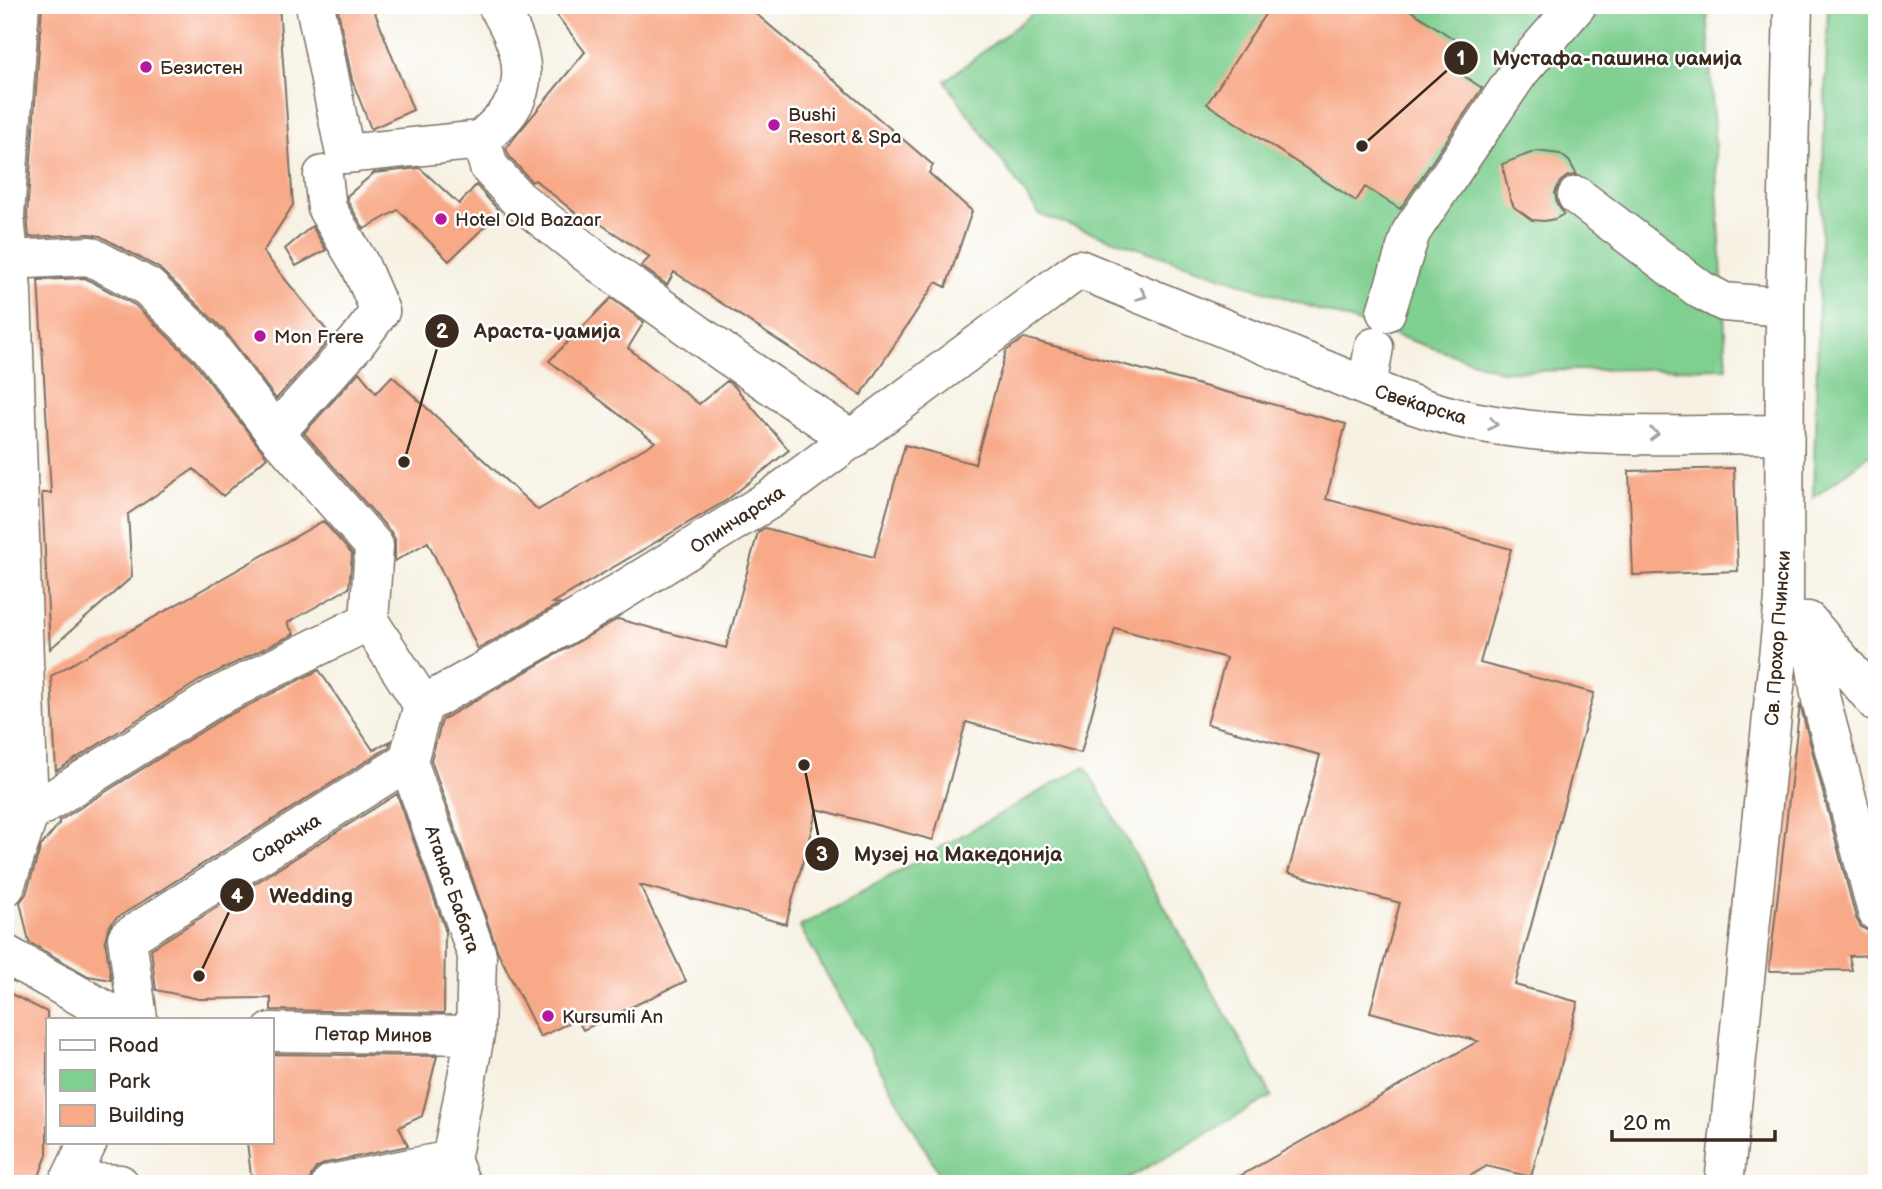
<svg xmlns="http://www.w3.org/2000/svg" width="1882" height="1189" font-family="'Balsamiq Sans',sans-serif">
  <rect width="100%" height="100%" fill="#fff"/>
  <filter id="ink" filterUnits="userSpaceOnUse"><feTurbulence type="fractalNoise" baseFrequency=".0143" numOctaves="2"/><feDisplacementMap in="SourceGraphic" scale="14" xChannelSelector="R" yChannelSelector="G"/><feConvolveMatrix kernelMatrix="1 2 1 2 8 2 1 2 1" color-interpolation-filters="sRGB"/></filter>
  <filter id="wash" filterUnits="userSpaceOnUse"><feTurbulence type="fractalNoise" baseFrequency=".00686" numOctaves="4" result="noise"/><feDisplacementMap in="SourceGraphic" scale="28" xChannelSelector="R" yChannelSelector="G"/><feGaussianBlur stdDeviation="1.57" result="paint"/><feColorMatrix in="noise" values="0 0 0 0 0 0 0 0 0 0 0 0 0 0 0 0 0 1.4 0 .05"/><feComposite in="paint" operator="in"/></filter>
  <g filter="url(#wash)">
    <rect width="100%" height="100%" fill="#f6f1e2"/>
    <path fill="#7fcf90" stroke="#5d7c57" stroke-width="2" d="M1044 5H1707L1727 368 1501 371 1040 215 945 81Z
      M1828 5H1877V449L1813 498Z
      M1085 766 1272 1096 1118 1184H945L800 927Z"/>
    <g id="blocks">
      <path fill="#f8a987" d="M42 5H279L293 205 263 252 332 337 276 399 225 331 159 268 100 236 89 234 29 237 27 215Z
        M337 5H372L413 110 371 129 352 80Z
        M549 5H746L933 165 929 173 972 211 946 287 936 282 861 395 674 272 667 285 641 266 650 257 593 219 589 224 535 180 532 182 509 156 506 148 585 52Z
        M1271 5H1402L1463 45 1449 66 1482 88 1400 209 1365 187 1356 201 1207 104Z
        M1536 151 1560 154 1569 161 1577 175 1568 176 1560 182 1555 193 1557 204 1564 214 1555 219 1544 221 1532 220 1514 207 1510 198 1502 164Z
        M420 168 459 204 476 185 500 212 449 261 398 210 364 229 348 202 347 196 374 173Z
        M312 226 326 250 296 266 285 249Z
        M85 278 135 305 194 362 267 457 223 496 194 469 128 514 132 577 50 649 42 493H51L38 280Z
        M611 298 644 322 628 348 699 404 727 381 734 386 789 450 727 500 553 603 559 604 478 649 428 542 395 561V539L391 532 304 433 359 372 376 393 392 376 538 510 655 442 549 361Z
        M1024 338 1346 424 1326 499 1511 549 1480 663 1594 693 1515 985 1578 1002 1531 1177 1487 1166 1456 1184H1226L1478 1041 1370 1012 1400 903 1288 873 1320 755 1207 724 1226 658 1115 628 1081 753 966 722 933 840 817 809 786 924 640 885 686 981 583 1030 577 1019 540 1037 498 952 431 760 442 720 618 619 726 648 758 532 765 528 874 557 905 445 975 464 1006 351Z
        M1734 468 1738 571 1633 575 1629 471Z
        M323 521 352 554 349 588 287 623 294 634 202 679 56 771 51 676Z
        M319 670 373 750 391 741 389 747 115 919 108 928 105 940 111 980 88 976 29 942 20 902 26 894 41 846 59 824V821L225 717Z
        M1800 704 1856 918 1861 927 1871 933 1877 950V955L1849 956 1852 970 1769 971Z
        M397 794 445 929 444 1013 271 1010V998L199 999 156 990 151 949Z
        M5 991 47 1012V1155L36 1184H5Z
        M271 1054 437 1056 422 1116 399 1127 408 1146 326 1163 316 1168 311 1176 310 1184H252L247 1142H271Z"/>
    </g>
  </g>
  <g filter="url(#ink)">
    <use href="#blocks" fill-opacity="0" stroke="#7c7063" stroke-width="2"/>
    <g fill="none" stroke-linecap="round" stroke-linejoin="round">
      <g stroke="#7c7063" stroke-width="41">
        <path id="minor" d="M315 5 345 154 481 140 489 167 518 199 598 262 727 355 852 440
          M481 140C490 130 504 120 511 108 533 74 516 36 497 5
          M1577 196 1701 290 1724 302 1785 307
          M8 260 90 256 148 287 210 347 275 433 374 546 369 621 423 705
          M1386 312 1411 232 1520 71 1577 5
          M1367 387 1374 347
          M275 433 357 342 380 311 360 265 327 209 323 175
          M1808 621 1877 703
          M1809 622 1821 700 1877 912
          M408 761 423 705 580 617 772 498 1079 269C1154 300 1229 331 1304 361 1355 382 1405 405 1458 418 1564 442 1677 434 1785 434
          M408 761 477 955 475 1035 451 1160 461 1184
          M7 820 29 814 214 698 369 621
          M5 887 29 814 12 290 5 215 20 5
          M5 954 121 1019
          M138 1019 127 938 408 761
          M271 1032 475 1035
          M69 1181 120 1184
          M68 1184 88 1142
          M331 1184 451 1160
          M1724 1184 1784 599 1785 307 1793 5"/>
      </g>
      <use href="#minor" stroke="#fff" stroke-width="38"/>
    </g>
    <defs><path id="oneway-chevron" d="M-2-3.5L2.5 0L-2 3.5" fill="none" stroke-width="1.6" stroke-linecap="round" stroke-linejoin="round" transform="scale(1.75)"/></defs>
    <g stroke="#a79f9a">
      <use href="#oneway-chevron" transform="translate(1142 295) rotate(22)"/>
      <use href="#oneway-chevron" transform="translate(1493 424) rotate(9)"/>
      <use href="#oneway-chevron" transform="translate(1654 434) rotate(1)"/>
    </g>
  </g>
  <g fill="#b5179e" stroke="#fff" stroke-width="2.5">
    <circle cx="146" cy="67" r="7"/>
    <circle cx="774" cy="125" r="7"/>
    <circle cx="441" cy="219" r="7"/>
    <circle cx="260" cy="336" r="7"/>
    <circle cx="548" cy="1016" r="7"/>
  </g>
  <g text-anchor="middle" stroke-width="5" stroke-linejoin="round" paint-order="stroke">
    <g font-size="19" fill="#3b2a1e" stroke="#fff" text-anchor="start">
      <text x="160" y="74">Безистен</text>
      <text x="788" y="121">Bushi<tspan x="788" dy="22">Resort &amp; Spa</tspan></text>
      <text x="455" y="226">Hotel Old Bazaar</text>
      <text x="274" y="343">Mon Frere</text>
      <text x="562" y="1023">Kursumli An</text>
    </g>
    <g font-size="19" fill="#3b2a1e" stroke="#fff">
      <text transform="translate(1421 404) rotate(17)" y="7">Свеќарска</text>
      <text transform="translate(737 519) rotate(-33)" y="7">Опинчарска</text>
      <text transform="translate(1777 638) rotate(-86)" y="7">Св. Прохор Пчински</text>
      <text transform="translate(286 838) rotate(-32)" y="7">Сарачка</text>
      <text transform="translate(453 889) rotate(71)" y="7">Атанас Бабата</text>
      <text transform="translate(373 1034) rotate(1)" y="7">Петар Минов</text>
    </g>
  </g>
  <path fill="none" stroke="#3b2a1e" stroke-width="2.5" d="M1362 146L1461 58M404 462L442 331M804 765L822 854M199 976L237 895"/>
  <g fill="#3b2a1e" stroke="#fff" stroke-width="2.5">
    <circle cx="1362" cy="146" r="7"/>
    <circle cx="404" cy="462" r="7"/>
    <circle cx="804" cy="765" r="7"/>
    <circle cx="199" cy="976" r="7"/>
    <circle cx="1461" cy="58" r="18"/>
    <circle cx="442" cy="331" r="18"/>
    <circle cx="822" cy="854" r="18"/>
    <circle cx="237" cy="895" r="18"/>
  </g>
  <g font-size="21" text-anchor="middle" font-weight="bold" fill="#fff">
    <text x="1461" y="65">1</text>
    <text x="442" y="338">2</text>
    <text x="822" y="861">3</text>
    <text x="237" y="903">4</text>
  </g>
  <g font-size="21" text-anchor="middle" font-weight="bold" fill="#3b2a1e" stroke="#fff" stroke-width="5" stroke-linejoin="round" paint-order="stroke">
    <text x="1617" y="65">Мустафа-пашина џамија</text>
    <text x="547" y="338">Араста-џамија</text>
    <text x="958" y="861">Музеј на Македонија</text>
    <text x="311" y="903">Wedding</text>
  </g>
  <rect width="1882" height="1189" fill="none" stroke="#fff" stroke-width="28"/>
  <rect x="46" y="1018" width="228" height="126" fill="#ffffff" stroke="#b1aaa5" stroke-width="2"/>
  <rect x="60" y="1040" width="35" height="10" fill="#ffffff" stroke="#b1aaa5" stroke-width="2"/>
  <text x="108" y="1052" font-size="21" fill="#3b2a1e">Road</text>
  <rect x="60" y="1070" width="35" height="21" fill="#7fcf90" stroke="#b1aaa5" stroke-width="2"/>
  <text x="108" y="1088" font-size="21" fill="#3b2a1e">Park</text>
  <rect x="60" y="1105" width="35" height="21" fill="#f8a987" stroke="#b1aaa5" stroke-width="2"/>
  <text x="108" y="1122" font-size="21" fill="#3b2a1e">Building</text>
  <path d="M1612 1130v10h163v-10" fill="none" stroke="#3b2a1e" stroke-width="3.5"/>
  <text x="1623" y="1130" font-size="21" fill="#3b2a1e" stroke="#ffffff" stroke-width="5" paint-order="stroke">20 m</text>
</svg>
